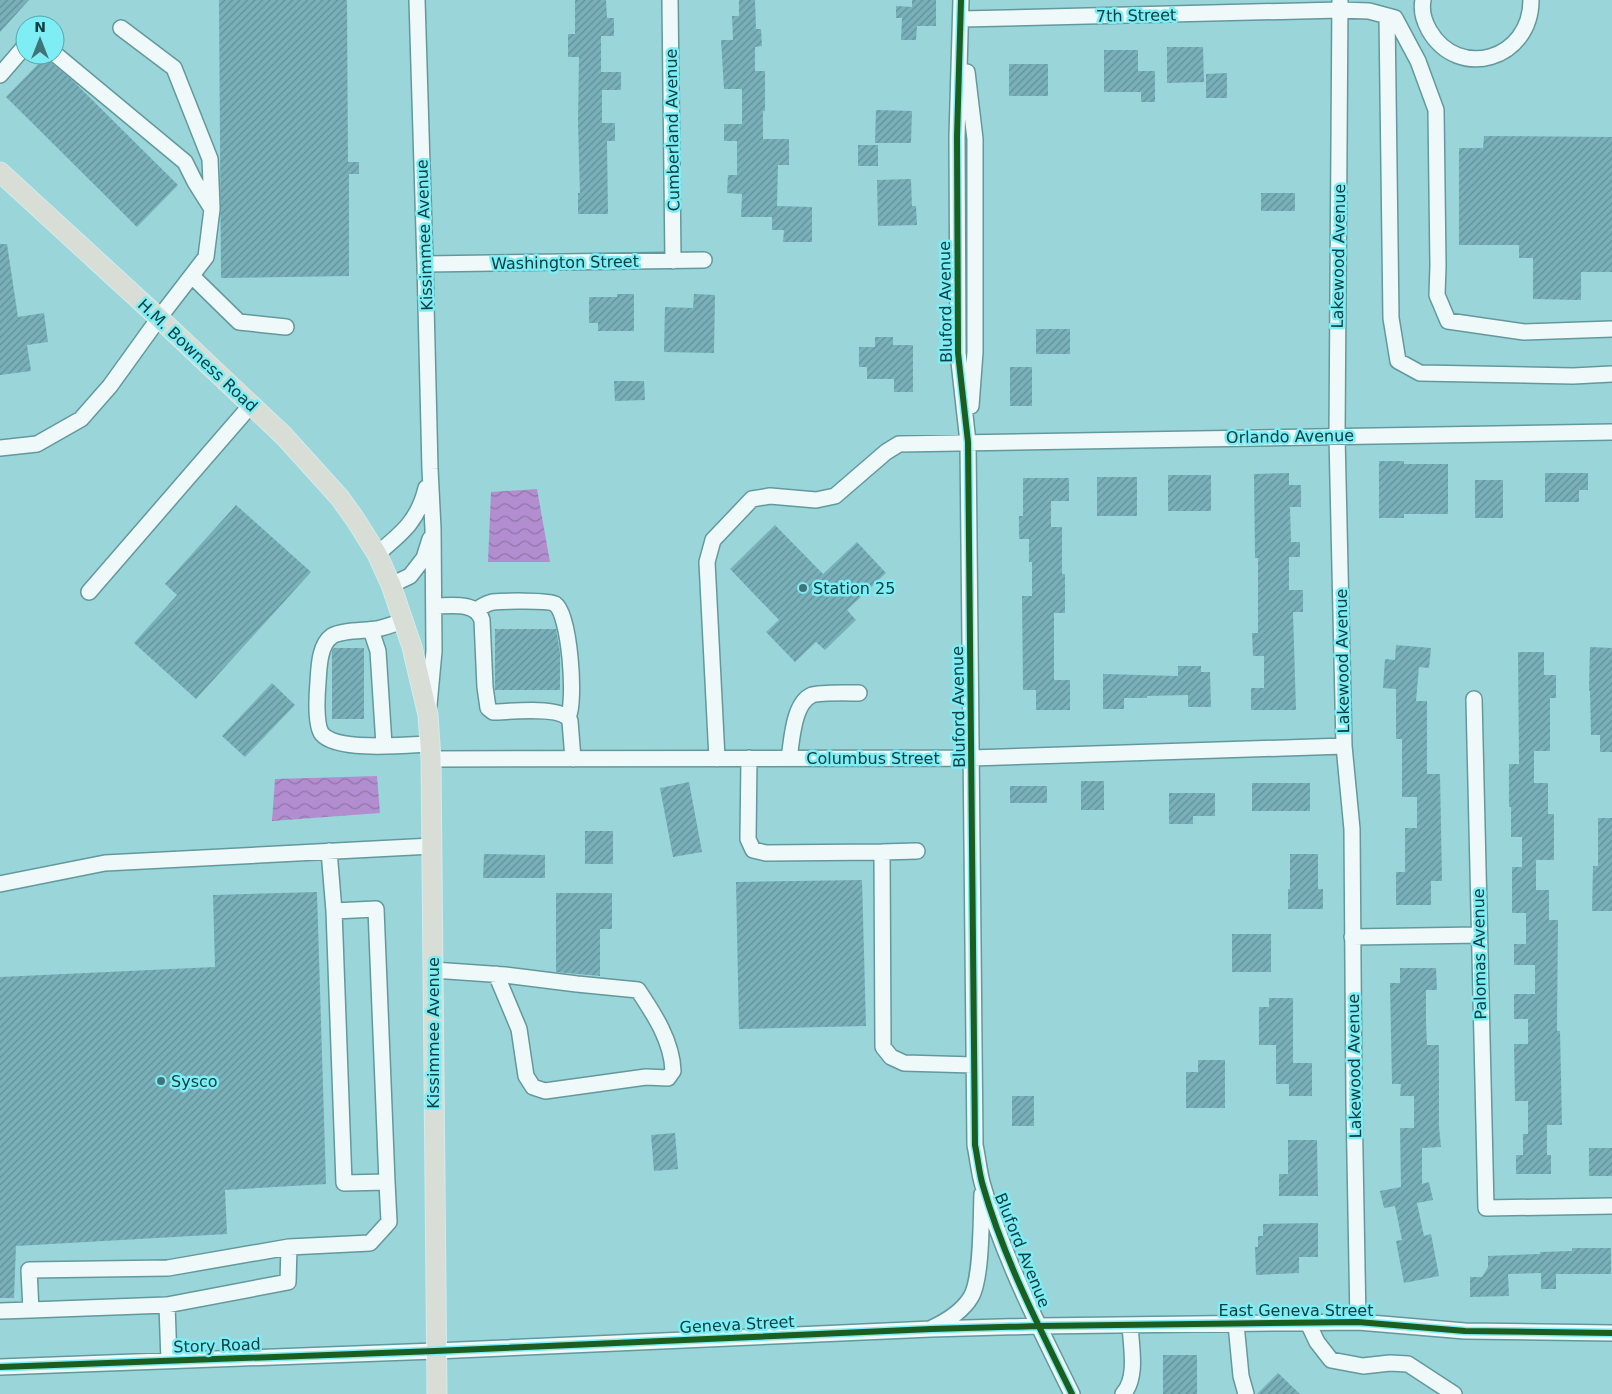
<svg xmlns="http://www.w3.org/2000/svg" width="1612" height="1394" font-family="'DejaVu Sans',sans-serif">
  <defs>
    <pattern id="water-waves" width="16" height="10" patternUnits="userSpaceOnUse" patternTransform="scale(1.25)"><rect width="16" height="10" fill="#b28ed0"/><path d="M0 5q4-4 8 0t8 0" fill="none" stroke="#8f75aa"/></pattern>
    <pattern id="building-hatch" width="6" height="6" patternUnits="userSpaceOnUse" patternTransform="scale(1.25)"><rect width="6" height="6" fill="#79b0b9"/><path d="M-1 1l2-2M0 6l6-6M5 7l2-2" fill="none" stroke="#629198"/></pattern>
  </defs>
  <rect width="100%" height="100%" fill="#99d5d9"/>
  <path fill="url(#water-waves)" d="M537 489 550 562H488L491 492Z
    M377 776 380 813 272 821 275 779Z"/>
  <path fill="url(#building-hatch)" d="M0 0H29L0 32Z
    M219 0H347L348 162H359V174H349V276L221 278Z
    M575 0H606L607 18H614V36H601V72H621V90H602V123H615V141H607L608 214H578V193H580L578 123 579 57H568V34H575Z
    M739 0H755L756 29H761L762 46 755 47V71H765V111H763V139H789V165H778L777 206 812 207V242H783L784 230H772V217H741L742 194 727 193 728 175H737V141H724V124H742V89H724L721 40H733L732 16H739Z
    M912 0H936V26H917L916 40H901L902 18H896V6L912 7Z
    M1167 47H1203L1204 82 1167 83Z
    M1104 50H1138V71H1155V102H1141V92H1104Z
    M46 56 49 61 71 79 178 185 137 227 6 97Z
    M1009 64H1048V96H1009Z
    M1227 73V98H1206V74Z
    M876 110 912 111 911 143H875Z
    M1484 136 1612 137V272H1581V300L1533 299V258H1519V245H1459V148H1483Z
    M858 145H878V166H858Z
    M911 179 912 206H916L917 225 878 226 877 180Z
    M1261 193H1295V211H1261Z
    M0 244H7L18 317 44 313 48 342 27 345 31 371 0 375Z
    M617 294H634V331H598V323H589V297H617Z
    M694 294 715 295 714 353 664 352 665 307 693 308Z
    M1036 329H1070V354H1036Z
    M875 337H893V345H913V392H894V379H867V367H859V347H875Z
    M1010 367H1032V406H1010Z
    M614 381H644L645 400 615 401Z
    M1379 461H1404V464H1448V514H1404V518H1379Z
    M1289 473V485H1301V507H1290L1291 542H1300V557H1289V590H1303V612H1293L1296 710H1251V688H1264V656H1253L1252 633H1258V558H1255L1254 474Z
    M1545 473H1588V490H1579V502H1545Z
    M1168 475H1211V511H1168Z
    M1097 477H1137V516H1097Z
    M1023 478H1069V501H1051V527H1062V574H1065V613H1054V680H1070V710H1036V690H1023L1022 596H1032V562H1029V539H1019V516H1023Z
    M1475 480H1503V518H1475Z
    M236 505 311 572 196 699 134 643 177 595 165 584Z
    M775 525 823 574 857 542 886 573 847 610 856 620 825 650 816 642 795 662 766 632 779 620 730 569Z
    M495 629H556L560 653V690H495Z
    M1396 645 1431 648 1429 668 1419 667 1416 701H1427V774H1440L1442 881H1431V905H1396V872H1405V828H1417V797H1402V739H1396V689L1383 688 1385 659 1395 660Z
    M1590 647 1612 648V752H1600V735H1591L1590 691 1589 690Z
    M334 648H364V719H332V651Z
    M1518 652H1544V675H1556V698H1550V751H1534V783H1548V814H1554V860H1536V890H1549V920H1558L1557 1031H1560L1562 1125H1547V1155H1551V1174H1516V1155H1523V1134H1528V1101H1515L1514 1044H1528V1019H1514V994H1535V965H1514V944H1526V913H1512V867H1522V837H1511V807H1509V764H1519Z
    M1178 666H1201V672H1210L1211 707H1188V695L1147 696V698H1124V709H1103V674L1178 676Z
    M272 683 295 705 245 757 222 736Z
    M1081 781H1104V810H1081Z
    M689 782 702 852 673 857 660 788Z
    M1252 783H1310V811H1252Z
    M1010 786H1047V803H1010Z
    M1169 793H1215V816H1193V824H1169Z
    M1598 818H1612V911H1592L1593 866H1598Z
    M585 831H613V864H585Z
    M484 854 545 855V878H483Z
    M1290 854H1318V889H1323V909H1288V889H1290Z
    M862 880 866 1026 739 1029 736 882Z
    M317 892 326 1184 225 1190 227 1234 16 1246 14 1298H0V977L215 967 213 895Z
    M556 893H612V929H600V976L556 972Z
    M1232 934H1271V972H1232Z
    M1400 968H1436L1437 990H1426V1022L1427 1045H1439V1127L1441 1147 1422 1148V1184L1429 1182 1433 1200 1417 1203 1424 1236 1431 1234 1439 1276 1404 1283 1396 1241 1402 1240 1395 1206 1384 1208 1380 1191 1401 1187 1400 1128H1414V1096H1400L1401 1084H1392L1390 983H1400Z
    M1269 998H1293V1063H1312V1096H1289V1084H1276V1045H1259V1007H1269Z
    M1198 1060H1225V1108H1186V1072H1198Z
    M1012 1096H1034V1126H1012Z
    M675 1133 678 1169 654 1171 651 1135Z
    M1288 1140H1317L1318 1196H1279V1174H1288Z
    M1589 1148H1612V1176H1589Z
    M1318 1223V1257H1299V1273L1256 1275 1255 1247H1258V1236H1263V1224Z
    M1572 1248H1611V1274H1556V1289H1541V1273L1508 1274 1509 1296 1470 1297V1277H1482L1488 1267V1256L1540 1254V1252L1572 1251Z
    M1163 1355H1197V1394H1163Z
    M1278 1373 1300 1394H1257Z"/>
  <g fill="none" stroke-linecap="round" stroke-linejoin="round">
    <g stroke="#63999c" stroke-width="18">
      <path id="minor" d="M417 0 425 264 430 469 433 529 434 651 429 705
        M670 0 673 261
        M961 0 957 137 958 353 968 442 975 1145C978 1159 979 1173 983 1186 1004 1259 1039 1327 1072 1394
        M1340 0 1337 436 1344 746 1352 829 1354 1101 1358 1322
        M1423 0C1421 10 1424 21 1429 30 1458 81 1531 60 1531 0
        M1387 16 1391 318 1398 361 1420 373 1573 376 1612 374
        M961 19 1340 10 1369 11 1395 18 1418 61 1436 110 1438 266 1437 295 1448 321 1524 332 1612 329
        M121 28 174 68 210 159 212 207
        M967 72 975 139V352L971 406
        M0 75 25 46
        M425 264 704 260
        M192 276 239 322 286 327
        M0 448 37 444 81 419 110 386 159 318 206 257 212 209 195 182 185 162 55 54
        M377 554C402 533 418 521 426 488
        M391 585 410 576 424 558 430 539
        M89 592 251 405
        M434 606C450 606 476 601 482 620L485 687 488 708 493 712C510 712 562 705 570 721L573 759
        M476 610C481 607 487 603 493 602 502 601 549 600 555 604 570 614 576 703 568 717
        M403 621C394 624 386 627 377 629 365 631 342 630 332 636 319 645 319 668 318 682 317 694 315 725 322 734 337 752 407 745 430 744
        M371 630 378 651 384 745
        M1474 699 1486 1208 1612 1206
        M749 758 748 839 753 850 766 853 882 852 883 1047 891 1057 904 1063 974 1065
        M789 758C792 741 793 703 812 695 821 692 848 693 859 693
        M431 759 972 758 1344 746
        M717 759 707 562 713 540 752 499 770 496 816 500 835 496 886 452 899 444 1612 432
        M329 851 334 911 376 909 387 1182 344 1183 334 911
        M882 852 917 851
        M0 884 105 863 432 846
        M1352 937 1479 935
        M433 970 505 975 577 984 638 990C654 1014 672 1041 673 1071L668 1078 646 1077 545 1091 533 1087 526 1076 519 1029 496 974
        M289 1247 168 1268 29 1270 31 1310 167 1305 288 1282 289 1247 370 1243 389 1222 387 1182
        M167 1305 169 1361
        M0 1311 31 1310
        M1308 1323 1317 1342 1331 1360 1363 1366 1390 1363 1408 1364 1454 1394
        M1236 1324 1241 1376 1246 1394
        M932 1328C947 1321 962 1312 971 1297 982 1279 981 1217 982 1194
        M0 1367 435 1351 931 1329 1039 1326 1358 1322 1465 1331 1612 1333
        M1123 1394C1138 1378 1131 1346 1130 1325"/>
    </g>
    <g stroke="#d1ecee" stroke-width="21">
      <path id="major" d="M0 172 159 318 284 436 340 498 355 519 377 554 391 585 412 647 428 715 431 759 437 1394"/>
    </g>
    <use href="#minor" stroke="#f0f9f9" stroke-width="15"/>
    <use href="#major" stroke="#d8ded6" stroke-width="19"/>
    <g stroke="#7eedf4" stroke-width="9">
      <path id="cycleway" d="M961 0 957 137 958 353 968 442 975 1145C978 1159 979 1173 983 1186 1004 1259 1039 1327 1072 1394
        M0 1367 435 1351 931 1329 1039 1326 1358 1322 1465 1331 1612 1333"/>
    </g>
    <use href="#cycleway" stroke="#1b5e20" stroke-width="6"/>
  </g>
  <g fill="#3f7478" stroke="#7eedf4" stroke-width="2">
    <circle cx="803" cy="588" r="5"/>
    <circle cx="161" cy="1081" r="5"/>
  </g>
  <g text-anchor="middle" stroke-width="5" stroke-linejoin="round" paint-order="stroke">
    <g font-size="16" fill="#0e4043" stroke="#7eedf4">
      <text transform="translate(1136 15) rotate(-1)" y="6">7th Street</text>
      <text transform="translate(672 130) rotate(-91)" y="6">Cumberland Avenue</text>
      <text transform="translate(424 235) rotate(-92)" y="6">Kissimmee Avenue</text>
      <text transform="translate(1338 256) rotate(-89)" y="6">Lakewood Avenue</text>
      <text transform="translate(565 262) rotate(-1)" y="6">Washington Street</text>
      <text transform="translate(945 302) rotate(-91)" y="6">Bluford Avenue</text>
      <text transform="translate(198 355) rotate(43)" y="6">H.M. Bowness Road</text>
      <text transform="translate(1290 436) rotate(-1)" y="6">Orlando Avenue</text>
      <text transform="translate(1342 661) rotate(-91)" y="6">Lakewood Avenue</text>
      <text transform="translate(958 707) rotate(-91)" y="6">Bluford Avenue</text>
      <text x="873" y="764">Columbus Street</text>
      <text transform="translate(1479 954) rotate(-91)" y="6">Palomas Avenue</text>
      <text transform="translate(433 1033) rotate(-90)" y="6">Kissimmee Avenue</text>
      <text transform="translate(1354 1066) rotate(-91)" y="6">Lakewood Avenue</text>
      <text transform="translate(1023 1250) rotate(68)" y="6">Bluford Avenue</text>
      <text x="1296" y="1316">East Geneva Street</text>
      <text transform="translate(737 1324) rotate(-3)" y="6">Geneva Street</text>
      <text transform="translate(217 1345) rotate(-2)" y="6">Story Road</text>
    </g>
    <g font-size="16" fill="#0e4043" stroke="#7eedf4" text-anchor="start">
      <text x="813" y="594">Station 25</text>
      <text x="171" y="1087">Sysco</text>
    </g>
  </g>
  <g transform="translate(40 40)"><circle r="24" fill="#7eedf4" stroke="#51a8ad"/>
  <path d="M0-4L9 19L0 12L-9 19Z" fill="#3f7478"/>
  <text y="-8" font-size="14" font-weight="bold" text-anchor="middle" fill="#0e4043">N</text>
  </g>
</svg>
